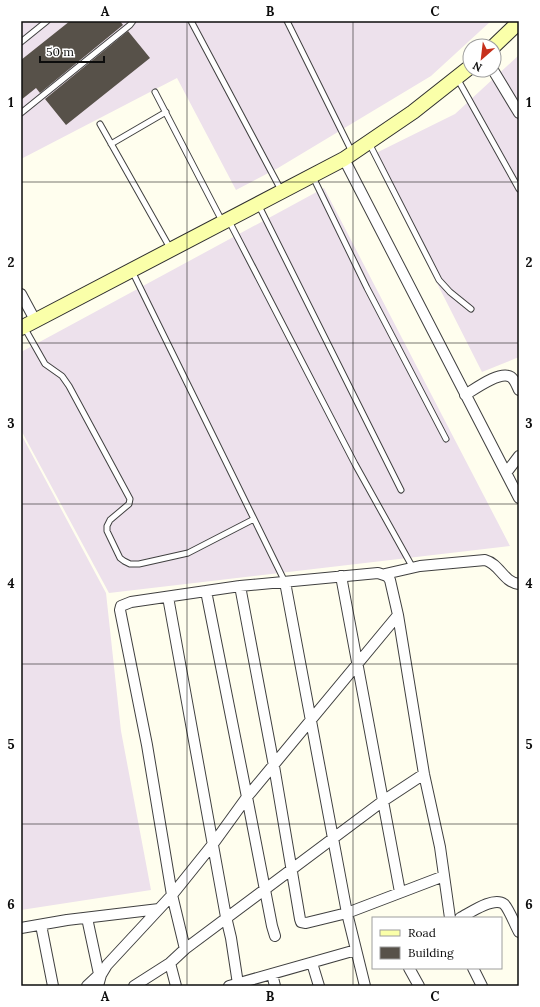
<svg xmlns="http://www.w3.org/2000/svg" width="540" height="1007" font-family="Lora,serif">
  <rect width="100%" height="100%" fill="#fffeee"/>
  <path fill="#ede1ec" d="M21 21H491L431 76 278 168 236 190 177 78 21 159Z
    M519 55V357L482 372 372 155 455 114Z
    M324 188 510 546 109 593 21 430V352Z
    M21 434 106 593 121 731 151 890 21 910Z"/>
  <path fill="#575149" d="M70 21H120L123 25 40 93 36 88 21 100V60Z
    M128 31 150 58 66 125 45 99Z"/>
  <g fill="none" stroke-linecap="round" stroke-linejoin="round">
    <g stroke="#404040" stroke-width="7">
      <path id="service" d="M191 21 281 190
        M287 21 352 152
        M21 42 47 21
        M457 78 519 189
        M155 92 222 221
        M21 113 130 25 133 21
        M100 124 170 248
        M369 143 439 280 450 292 471 309
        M111 144 166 112
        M313 177 367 288 446 439
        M259 206 401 490
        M229 221 355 464 413 568
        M132 271 285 582
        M24 327 45 364 62 376 69 386 130 499 129 504 110 520 107 526V531L120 558 124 561 130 564H139L188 553 254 519"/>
    </g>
    <g stroke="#404040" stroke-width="12">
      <path id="minor" d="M493 70 519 113
        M344 159 519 498
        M21 294 35 320
        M465 395C475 389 500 370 511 377 515 380 517 386 519 390
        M506 473 519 456
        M385 574 420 566 485 560C500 564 503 582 519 584
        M341 576 400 892
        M285 582 347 913 365 986
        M240 586 274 766 300 919 301 922 306 923 347 913 444 876
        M206 591 247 797 272 926 275 936
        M168 597 226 917 231 938 238 984
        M87 918 99 974
        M460 918C470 913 493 896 504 904 509 909 515 925 519 932
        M41 925 53 986
        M21 928 67 920 159 909
        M185 949 172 895 147 745 120 610 121 606 131 602 240 586 378 573 387 576 390 580 398 615 424 774 440 847 450 918
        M170 963 176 986
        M312 963 319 986
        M409 968 419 986
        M473 968 482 986
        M272 974 275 986
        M87 986 103 971
        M98 986 101 975 107 965 172 895 213 844 247 797 398 615
        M134 986 170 963 185 949 383 801 424 774
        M229 986 356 950"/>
    </g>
    <g stroke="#2f2f2f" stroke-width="16">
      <path id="secondary" d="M494 46 519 22
        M21 328 344 159 413 112 470 67"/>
    </g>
    <use href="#service" stroke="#fff" stroke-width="5"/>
    <use href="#minor" stroke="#fff" stroke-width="10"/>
    <use href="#secondary" stroke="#faffa9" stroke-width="14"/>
  </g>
  <path fill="none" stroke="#0d0d0d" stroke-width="1" stroke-opacity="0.55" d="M187 21V986M353 21V986M21 182H519M21 343H519M21 504H519M21 664H519M21 824H519"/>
  <rect width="540" height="1007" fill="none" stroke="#ffffff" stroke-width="44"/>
  <rect x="372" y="917" width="130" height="52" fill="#ffffff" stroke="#9e9e9e"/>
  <rect x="380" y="930" width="20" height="6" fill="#faffa9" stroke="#9e9e9e"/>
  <text x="408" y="937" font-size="12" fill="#0d0d0d">Road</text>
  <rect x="380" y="947" width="20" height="12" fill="#575149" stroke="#9e9e9e"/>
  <text x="408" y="957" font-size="12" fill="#0d0d0d">Building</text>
  <g transform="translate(482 58) rotate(208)"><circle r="19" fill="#ffffff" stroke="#9e9e9e"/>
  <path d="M0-3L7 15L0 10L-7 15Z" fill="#c6301c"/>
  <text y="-6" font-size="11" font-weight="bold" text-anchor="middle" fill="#0d0d0d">N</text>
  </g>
  <path d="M40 56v6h64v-6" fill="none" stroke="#0d0d0d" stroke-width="2"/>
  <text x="46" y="56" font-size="12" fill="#0d0d0d" stroke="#ffffff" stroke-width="3" paint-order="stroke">50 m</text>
  <rect x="22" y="22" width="496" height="963" fill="none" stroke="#0d0d0d" stroke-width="1.5"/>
  <g font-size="13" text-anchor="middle" font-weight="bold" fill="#0d0d0d">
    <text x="105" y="16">A</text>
    <text x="270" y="16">B</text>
    <text x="435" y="16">C</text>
    <text x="11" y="107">1</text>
    <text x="529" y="107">1</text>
    <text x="11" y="267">2</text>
    <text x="529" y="267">2</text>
    <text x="11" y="428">3</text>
    <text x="529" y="428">3</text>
    <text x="11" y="588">4</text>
    <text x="529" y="588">4</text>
    <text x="11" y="749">5</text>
    <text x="529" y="749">5</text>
    <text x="11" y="909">6</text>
    <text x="529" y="909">6</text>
    <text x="105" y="1001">A</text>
    <text x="270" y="1001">B</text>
    <text x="435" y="1001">C</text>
  </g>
</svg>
